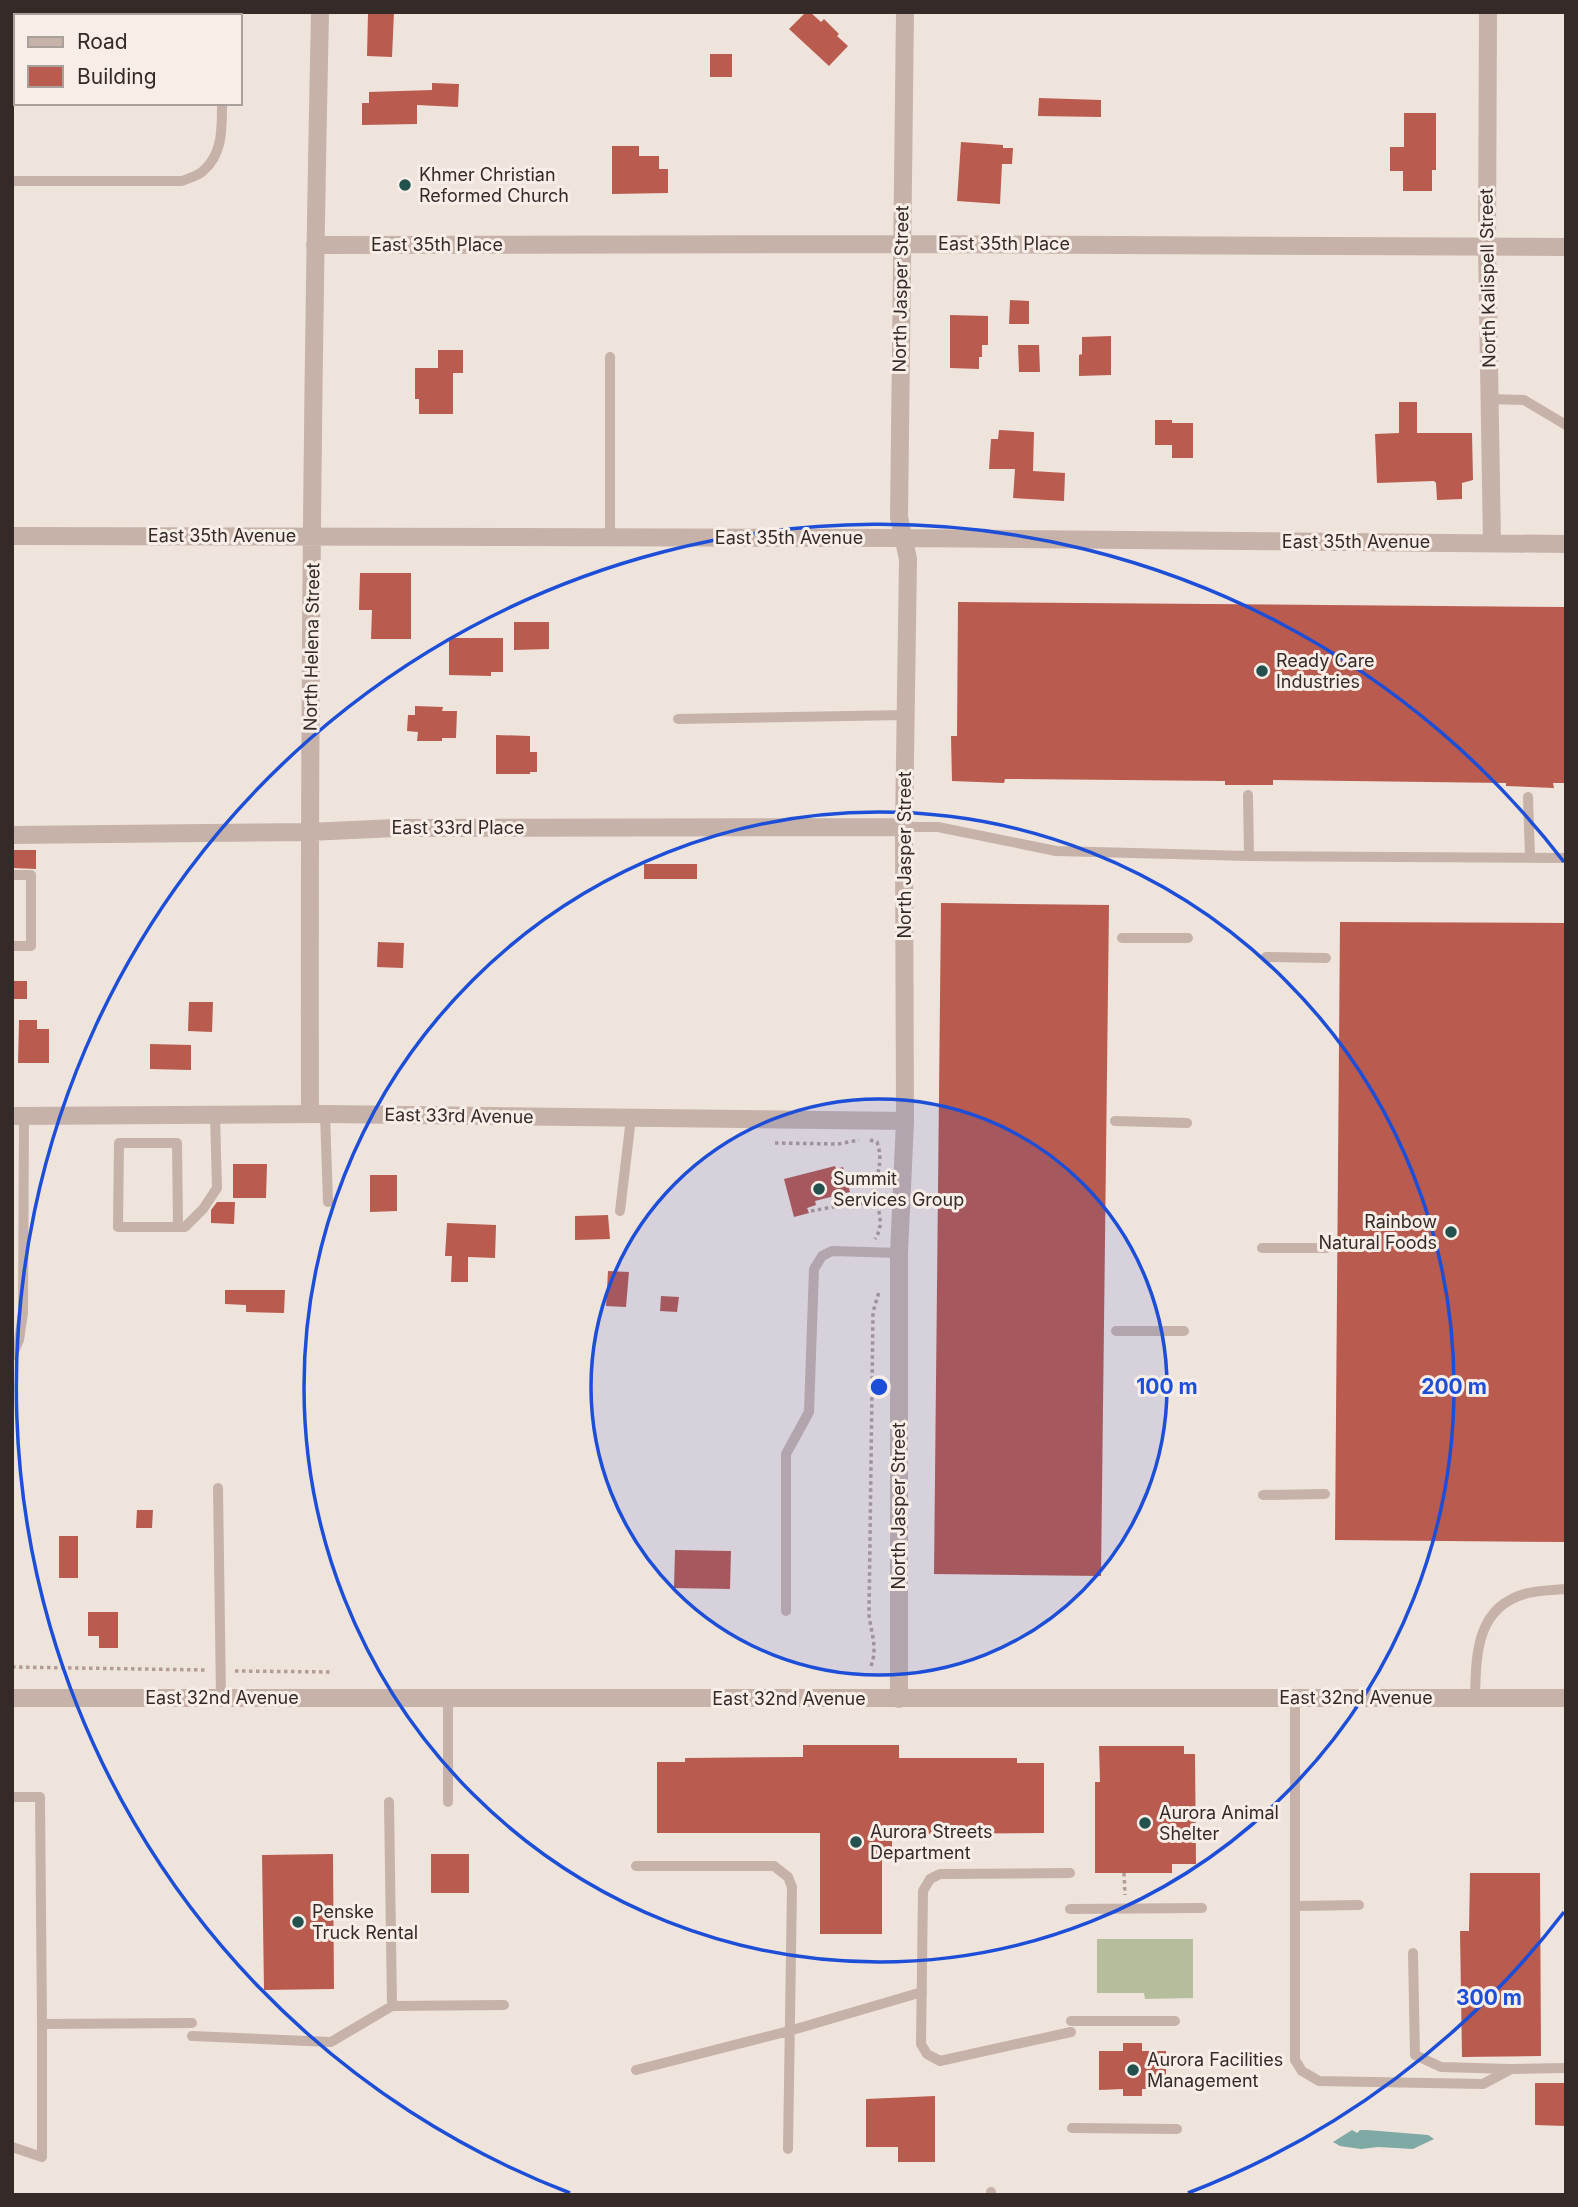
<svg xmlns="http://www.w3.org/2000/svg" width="1578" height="2207" font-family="Inter,sans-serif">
  <rect width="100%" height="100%" fill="#efe4dc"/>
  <path fill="#b6bd9d" d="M1097 1939H1193V1998L1145 1999 1144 1993H1097Z"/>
  <path fill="#7ea9a5" d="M1352 2130 1357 2133 1360 2130H1367L1428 2135 1434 2139 1413 2149 1378 2147 1361 2149 1340 2146 1333 2142Z"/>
  <path fill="#b95b4f" d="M368 12H394L392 57 367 56Z
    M806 12H810L821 22 824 19 839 34 837 36 848 46 829 66 789 29Z
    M710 54H732V77H710Z
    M432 83 459 84 458 107 417 105V124L362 125V103H369V92L432 90Z
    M1039 98 1101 100V117L1038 116Z
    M1404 113H1436V170H1432V191H1403V171H1390V147H1404Z
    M961 142 1003 145V148H1013L1012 164H1002L1000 204 957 201Z
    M612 146H639V156H659V169H668V193L612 194Z
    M1010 300 1029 301V324H1009Z
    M950 315 988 316V345H982V357H979V369L950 368Z
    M1111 336V375L1079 376V355L1082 354V337Z
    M1018 345H1039L1040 372H1019Z
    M438 350H463V373H453V414H419V399H415V368H438Z
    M1399 402H1417V433H1472L1473 480 1462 483V499L1437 500 1436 483 1434 481 1377 483 1375 434 1399 433Z
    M1155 420H1172V423H1193V458H1172V445H1155Z
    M999 430 1034 432 1033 471 1065 473 1064 501 1013 498 1015 469H989L991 439H998Z
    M360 573H411V639H371L372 610H359Z
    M958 602 1566 607V783H1553L1554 788 1506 786V783L1273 780V785H1225V781L1005 779 1004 783 952 781 951 736H957Z
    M514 622H549V649L514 650Z
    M449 638H503V672H491V676L449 675Z
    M415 706 443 707 442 711H457L456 738H442V741H417L418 732 407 731 408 715H415Z
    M496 735 530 736V752H537V772H530V774H496Z
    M12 850H36V869L12 868Z
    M644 864H697V879H644Z
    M941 903 1109 905 1101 1576 934 1574Z
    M1340 922 1566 923V1542L1335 1540Z
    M378 942 404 943 403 968 377 967Z
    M12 981H27V999H12Z
    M189 1002H213L212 1032 188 1031Z
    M19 1020H37V1029H49V1063H18Z
    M150 1044 191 1045V1070L150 1069Z
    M233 1164H267L266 1198H233Z
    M835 1166 836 1169 843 1167 850 1192 815 1201 816 1205 807 1208 809 1213 794 1217 784 1179Z
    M370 1175H397V1211L370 1212Z
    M217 1202H235L234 1224 211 1223V1210Z
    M608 1215 610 1239 575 1240V1216Z
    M447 1223 496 1225 495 1258 468 1257V1282H451L452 1256H445Z
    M608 1271 629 1272 626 1307 606 1306Z
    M225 1290H285L284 1313 246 1312V1305L225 1304Z
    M661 1296 679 1297 677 1312 660 1311Z
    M137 1510H153L152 1528H136Z
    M59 1536H78V1578H59Z
    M675 1550 731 1551 730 1589 674 1588Z
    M88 1612H118V1648H99V1636H88Z
    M803 1745H899V1758H1017V1763H1044V1833L892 1834V1850H882V1934H820V1833H657V1762H685V1758L803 1757Z
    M1099 1746H1184V1754H1195L1196 1864H1172V1873H1095V1782H1100Z
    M333 1854 334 1989 264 1990 262 1855Z
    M431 1854H469V1893H431Z
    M1470 1873H1540L1541 2056 1462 2057 1460 1931H1469Z
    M1123 2043H1142V2051H1166V2089H1142V2096H1123V2089L1099 2090V2051H1123Z
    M1535 2083H1566V2126L1535 2125Z
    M935 2096V2162H898V2147H866V2099Z"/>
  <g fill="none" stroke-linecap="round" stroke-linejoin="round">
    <path stroke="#b29c93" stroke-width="3.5" stroke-dasharray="3.5 3.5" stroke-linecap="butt" d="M870 1140 877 1142C884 1163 876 1171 876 1191 876 1208 886 1223 875 1239
      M775 1143 838 1144 859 1140
      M811 1211 849 1204 878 1203
      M871 1666C878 1647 871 1633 869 1615L873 1312 879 1292
      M12 1667 206 1670
      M235 1671 333 1672
      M1124 1873 1125 1895"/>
    <path stroke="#c6b2a9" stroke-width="10" d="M224 16V12
      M12 181H182C189 178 198 176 203 171 223 154 222 128 222 103
      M610 357V538
      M1489 399 1524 400 1566 425
      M678 719 906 715
      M1248 795 1249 856
      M1528 797 1530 857
      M904 827H938L1056 851 1249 856 1566 858
      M12 875H31V946H12
      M1122 938H1188
      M1266 957 1326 958
      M325 1114 328 1202
      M1115 1121 1187 1123
      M620 1211 631 1118
      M178 1227 177 1143H119L118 1227H185L203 1209 217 1188 215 1115
      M1262 1248H1327
      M1116 1331H1184
      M12 1356 19 1340 23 1313 24 1116
      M218 1488 221 1698
      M1263 1495 1325 1494
      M786 1611V1454L809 1412 814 1269 822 1256 832 1251 899 1253
      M448 1698V1802
      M1295 1698V2060L1302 2071 1319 2081 1483 2084 1511 2069 1566 2068
      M1475 1698C1476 1654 1476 1606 1528 1593 1540 1590 1554 1590 1566 1589
      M12 1797H40L42 2024 192 2023
      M389 1802 392 2006
      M636 1866H774L788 1877 792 1887 788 2149
      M1070 1873 940 1874 930 1879 923 1891 921 2044 927 2054 940 2061 1071 2032
      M1295 1906 1359 1905
      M1070 1909 1202 1908
      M1413 1953 1415 2055 1441 2067 1510 2069
      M1071 2021H1175
      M192 2036 331 2042 392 2006 504 2005
      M636 2070 789 2031 922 1992
      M1072 2128 1177 2129
      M12 2147 42 2157V2024
      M991 2192V2195"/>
    <path stroke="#c6b2a9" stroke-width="18" d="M1488 12 1487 246 1492 543
      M315 245 901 244 1566 247
      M12 536 902 538 1566 544
      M12 835 309 832 395 828 904 827
      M310 1114C309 747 312 379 320 12
      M12 1116 325 1114 905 1121
      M899 1699V1253L905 1121 904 827 908 559 899 517 905 12"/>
    <path stroke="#c6b2a9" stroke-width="18" d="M12 1698H1566"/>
  </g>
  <circle cx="879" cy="1387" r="288" fill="#1d4ed8" fill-opacity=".12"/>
  <g fill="none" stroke="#1d4ed8" stroke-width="3.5">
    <circle cx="879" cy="1387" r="288"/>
    <circle cx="879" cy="1387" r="575"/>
    <path d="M1564 1912A863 863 0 0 1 1188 2193M570 2193A863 863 0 1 1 1564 862"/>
  </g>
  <g fill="#22514e" stroke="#f7eee8" stroke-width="2.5">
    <circle cx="405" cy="185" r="7"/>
    <circle cx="1262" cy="671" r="7"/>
    <circle cx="819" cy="1189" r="7"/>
    <circle cx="1451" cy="1232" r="7"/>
    <circle cx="1145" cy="1823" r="7"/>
    <circle cx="856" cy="1842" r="7"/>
    <circle cx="298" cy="1922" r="7"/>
    <circle cx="1133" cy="2070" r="7"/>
  </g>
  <g text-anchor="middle" stroke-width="6" stroke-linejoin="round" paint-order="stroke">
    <g font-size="18" fill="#342a28" stroke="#f7eee8" text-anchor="start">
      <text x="419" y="181">Khmer Christian<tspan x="419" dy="21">Reformed Church</tspan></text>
      <text x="1276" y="667">Ready Care<tspan x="1276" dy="21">Industries</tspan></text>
      <text x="833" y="1185">Summit<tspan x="833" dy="21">Services Group</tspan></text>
      <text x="1437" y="1228" text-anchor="end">Rainbow<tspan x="1437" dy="21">Natural Foods</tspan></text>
      <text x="1159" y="1819">Aurora Animal<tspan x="1159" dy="21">Shelter</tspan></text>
      <text x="870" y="1838">Aurora Streets<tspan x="870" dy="21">Department</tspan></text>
      <text x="312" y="1918">Penske<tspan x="312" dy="21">Truck Rental</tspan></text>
      <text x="1147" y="2066">Aurora Facilities<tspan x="1147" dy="21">Management</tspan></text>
    </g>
    <g font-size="18" fill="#342a28" stroke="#f7eee8">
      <text x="1004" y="250">East 35th Place</text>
      <text x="437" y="251">East 35th Place</text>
      <text transform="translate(1488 278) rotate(-91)" y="6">North Kalispell Street</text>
      <text transform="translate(901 289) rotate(-89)" y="6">North Jasper Street</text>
      <text x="222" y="542">East 35th Avenue</text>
      <text x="789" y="544">East 35th Avenue</text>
      <text x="1356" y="548">East 35th Avenue</text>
      <text transform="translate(312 647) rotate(-89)" y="6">North Helena Street</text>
      <text x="458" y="834">East 33rd Place</text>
      <text transform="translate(905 855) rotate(-90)" y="6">North Jasper Street</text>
      <text transform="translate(459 1116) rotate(1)" y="6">East 33rd Avenue</text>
      <text transform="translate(899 1506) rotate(-90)" y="6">North Jasper Street</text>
      <text x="222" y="1704">East 32nd Avenue</text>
      <text x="1356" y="1704">East 32nd Avenue</text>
      <text x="789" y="1705">East 32nd Avenue</text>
    </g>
  </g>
  <circle cx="879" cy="1387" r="10" fill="#1d4ed8" stroke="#f7eee8" stroke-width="3.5"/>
  <g font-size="21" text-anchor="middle" font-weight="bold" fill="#1d4ed8" stroke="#f7eee8" stroke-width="6" stroke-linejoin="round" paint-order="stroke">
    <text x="1167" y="1394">100 m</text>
    <text x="1454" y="1394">200 m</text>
    <text x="1489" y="2005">300 m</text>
  </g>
  <rect width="1578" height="2207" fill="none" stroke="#342a28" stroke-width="28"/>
  <rect x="14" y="14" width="228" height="91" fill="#f7eee8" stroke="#a9a09b" stroke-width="2"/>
  <rect x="28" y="37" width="35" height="10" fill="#c6b2a9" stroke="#a9a09b" stroke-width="2"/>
  <text x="77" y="49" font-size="21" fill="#342a28">Road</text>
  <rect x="28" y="66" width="35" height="21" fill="#b95b4f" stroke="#a9a09b" stroke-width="2"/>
  <text x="77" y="84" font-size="21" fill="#342a28">Building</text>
</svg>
